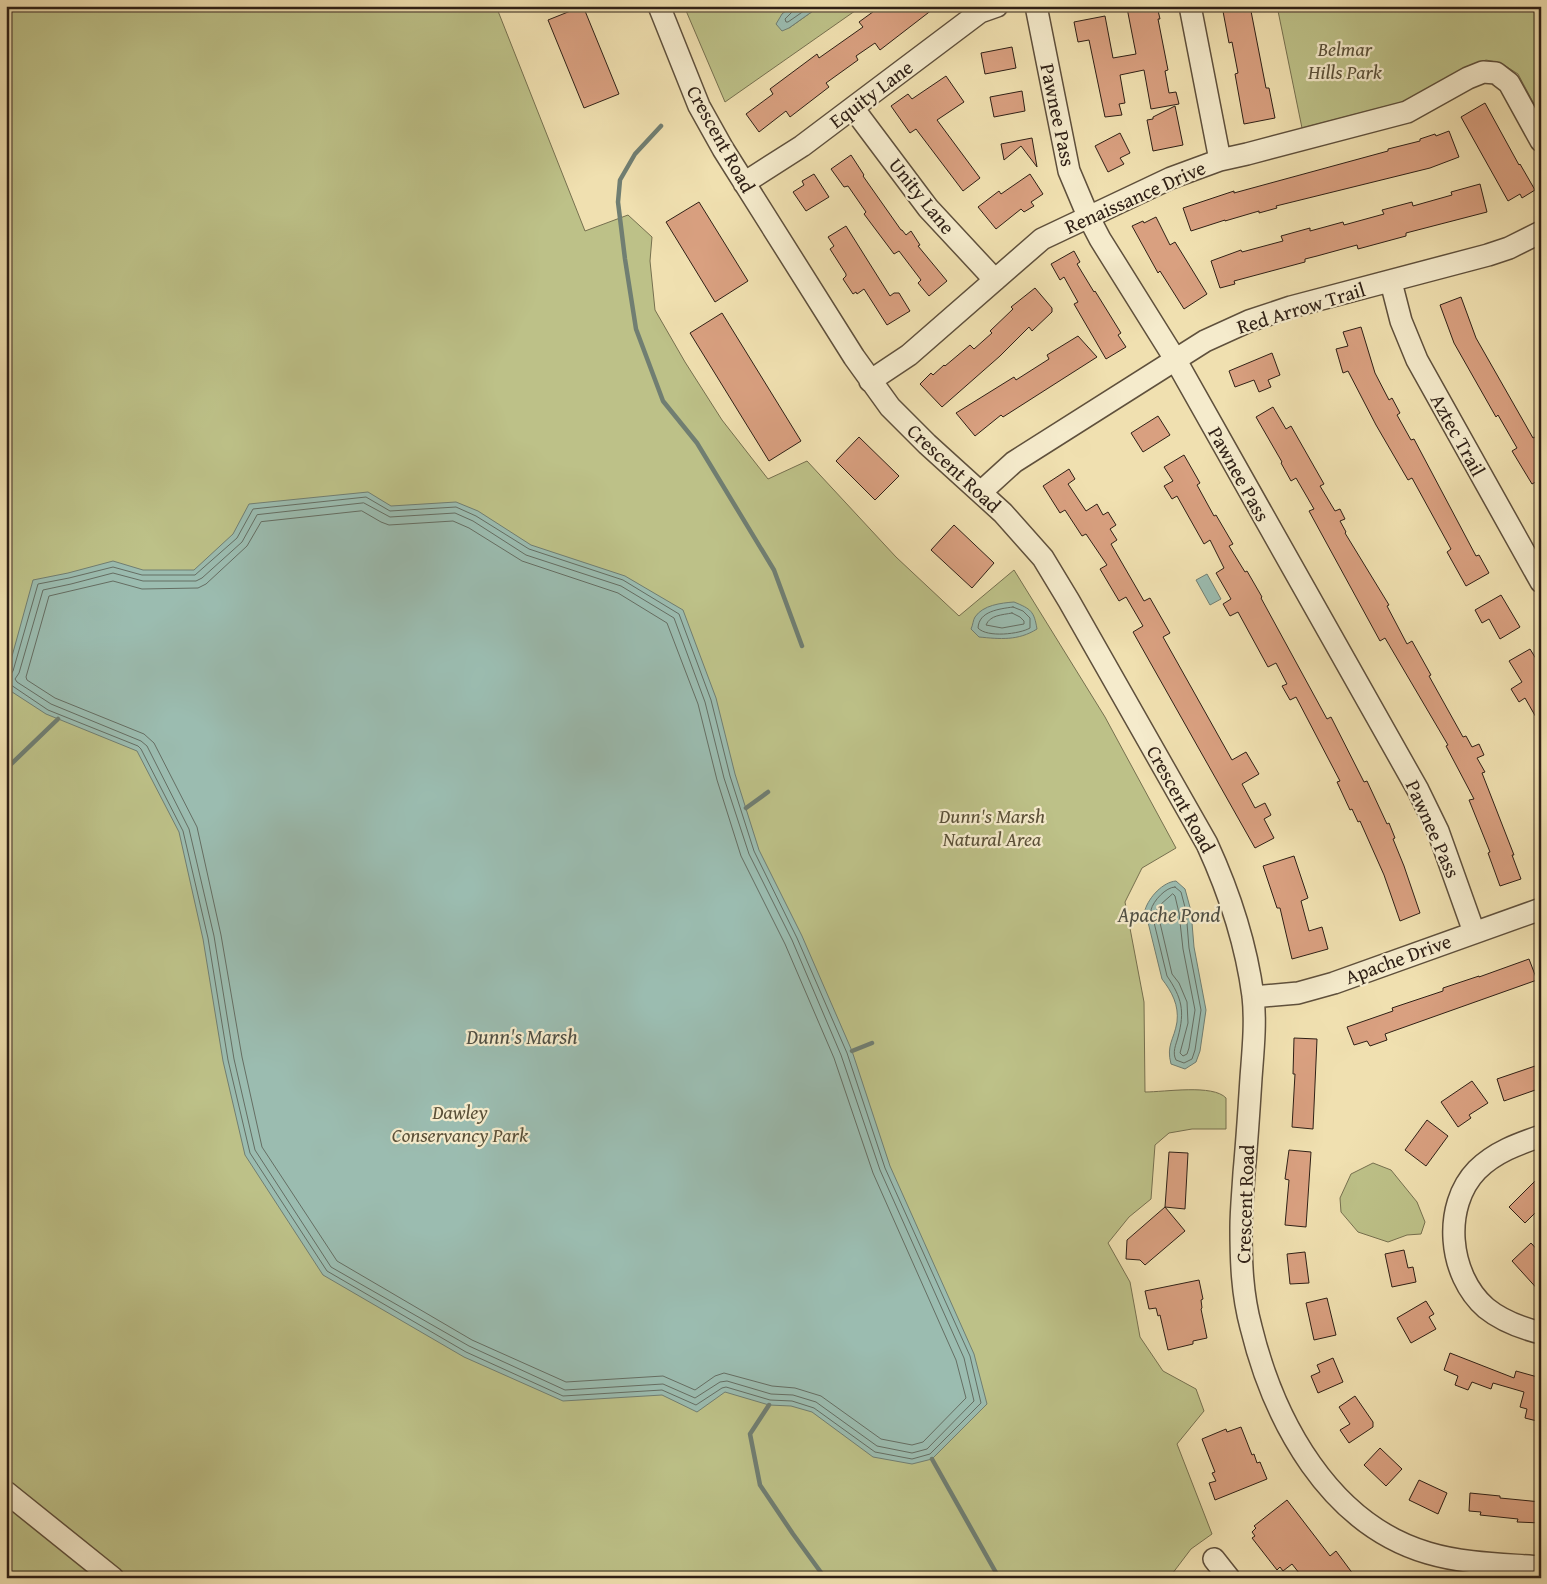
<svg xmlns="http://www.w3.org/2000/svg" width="1547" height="1584" font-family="'Gentium Book Plus',serif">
  <rect width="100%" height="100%" fill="#f0e0b0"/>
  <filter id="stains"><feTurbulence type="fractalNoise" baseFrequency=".004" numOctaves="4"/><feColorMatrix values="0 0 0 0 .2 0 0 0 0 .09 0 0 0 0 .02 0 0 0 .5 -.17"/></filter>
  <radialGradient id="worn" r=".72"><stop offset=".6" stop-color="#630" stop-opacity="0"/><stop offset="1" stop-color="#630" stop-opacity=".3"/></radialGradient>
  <path fill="#bdc188" stroke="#76704f" d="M6 6H496L585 231 628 215 652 237 650 261 655 310 685 362 722 420 768 479 807 461 896 557 959 616 1014 570 1105 717 1176 848 1142 868 1125 902 1144 1002 1145 1092C1165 1092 1213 1084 1226 1098V1129H1192L1169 1133 1155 1145 1151 1199 1129 1217 1108 1243 1130 1282 1140 1337 1163 1371 1196 1389 1204 1411 1177 1444 1212 1534 1191 1549 1169 1578H6Z
    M684 6H792L782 14 789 28 820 6H862L725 102Z
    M1277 6H1541V117L1518 74 1501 63 1486 60 1473 65 1402 102 1302 128Z
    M1373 1163 1391 1170 1417 1202 1425 1222 1421 1234 1407 1235 1388 1242 1358 1232 1341 1212 1340 1198 1351 1174Z"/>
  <path fill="#9bbcb0" stroke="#707e72" d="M792 6H820L789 28 782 31 776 24 782 14Z
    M368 492 391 506 456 502 478 511 531 545 625 576 683 610 716 698 735 774 759 850 802 936 852 1051 890 1166 974 1354 987 1404 932 1459 912 1464 873 1457 812 1412 791 1406 769 1405 725 1392 697 1412 662 1395 563 1401 464 1357 323 1275 245 1155 223 1061 203 939 179 832 137 751 46 714 6 688V678L33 580 68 573 113 561 143 570H194L233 534 249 504Z
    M1207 574 1221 599 1210 605 1196 580Z
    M1014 602C1031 609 1034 611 1037 629 1018 641 1000 639 979 637L971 629C973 625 973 620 975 617 983 605 1001 603 1014 602Z
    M1176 881 1185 889 1191 911 1194 947 1206 1010 1200 1051 1196 1062 1185 1069 1171 1064C1166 1045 1174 1040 1177 1022 1179 1005 1172 992 1162 979L1145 910C1149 897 1163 882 1176 881Z"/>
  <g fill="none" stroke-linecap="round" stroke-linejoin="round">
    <path stroke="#656e63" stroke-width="1" d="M794 6 793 11 785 19 786 22H788L811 6
      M364 503 390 517 455 513 473 521 526 555 621 586 674 618 705 702 724 778 749 854 792 940 841 1055 880 1170 964 1358 974 1401 927 1449 912 1453 877 1446 816 1402 793 1395 771 1394 727 1381 720 1382 695 1398 663 1384 565 1390 469 1346 331 1267 255 1150 234 1059 214 936 189 829 147 746 141 741 51 704 17 682 15 679 19 673 43 590 71 584 113 573 143 581H196L202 578 242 542 257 515Z
      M362 511 381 522 389 525 453 521 469 528 522 561 618 593 667 623 698 704 717 780 741 856 785 944 834 1058 873 1173 956 1360 966 1398 923 1442 912 1445 881 1439 821 1396 795 1388 772 1386 724 1373 715 1376 695 1390 663 1376 566 1382 472 1340 337 1261 262 1147 242 1057 221 935 197 827 154 743 144 734 55 698 27 680 26 677 49 596 113 581 142 589 198 588 206 584 247 546 261 522Z
      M1013 607 1023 611 1030 618V628C1020 634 987 638 978 628 979 611 999 609 1013 607Z
      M1012 613 1020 617 1024 621V624L1002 628 986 625C990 615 1002 615 1012 613Z
      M6 675 11 674 13 671 38 584 69 578 113 567 142 575H195L237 538 253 509 366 497 390 511 456 507 476 516 529 549 623 580 679 614 711 700 730 776 754 851 797 938 847 1053 885 1168 970 1356 981 1403 930 1454 912 1459 875 1452 814 1408 792 1401 770 1400 726 1387 722 1388 696 1405 662 1390 563 1396 466 1352 327 1271 250 1153 228 1060 208 938 183 831 141 749 138 746 48 710 11 685H6
      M1175 887 1181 892 1186 911 1189 948 1201 1010 1195 1050 1192 1059 1184 1063 1176 1060C1172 1052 1176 1045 1178 1037 1185 1011 1182 998 1167 976L1151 910C1153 901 1166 887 1175 887Z
      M1173 894 1175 896 1179 913 1183 949 1195 1010 1189 1048 1187 1054 1183 1056 1180 1053 1188 1023 1187 1002 1179 983 1172 974 1157 910 1158 907Z"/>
    <path stroke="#707e72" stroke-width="4.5" d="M661 126 635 154 620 180 618 202 625 259 636 329 663 401 697 443 774 570 802 646
      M6 769 58 719
      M746 808 768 792
      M852 1051 872 1043
      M769 1405 750 1434 760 1485 793 1534 825 1578
      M932 1459 999 1578"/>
  </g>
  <path fill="#d9a080" stroke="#2f2016" d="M583 6 619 94 584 108 548 20Z
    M881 6H937L880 50 875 43 856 56 858 60 826 83 829 87 790 117 786 111 759 132 746 114 773 94 770 89 817 54 819 58 863 27 859 22Z
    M1135 6H1157L1160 19H1158L1168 70 1165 71 1169 93 1176 92 1179 104 1151 109 1144 70 1120 75 1125 103 1119 104 1122 115 1105 117 1089 40 1078 42 1074 22 1105 16 1113 58 1136 54 1127 8Z
    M1222 6H1250L1266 88H1269L1275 118 1244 124 1235 74 1238 73 1232 42 1229 43Z
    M1012 47 1016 68 985 74 981 53Z
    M946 76 964 102 937 120 980 178 963 191 916 129 910 133 891 106 908 94 912 99Z
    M1022 91 1025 111 994 117 990 97Z
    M1485 103 1519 165 1520 164 1535 190 1522 198 1520 194 1508 201 1461 117Z
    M1175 106 1183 145 1153 151 1147 120 1153 119V117Z
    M1449 131 1459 157 1430 168 1276 206 1277 208 1259 213V211L1225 221V220L1191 231 1183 208 1234 191V193L1388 151V149L1420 141V139L1435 134 1436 136Z
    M1120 133 1130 153 1120 158 1124 164 1108 172 1095 146Z
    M1032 138 1037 167 1021 146 1004 160 1001 144Z
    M851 155 864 175 863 176 901 230H902L906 235 911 231 920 245 918 246 947 281 929 296 918 283 921 280 899 251 894 254 864 214 866 212 848 186 844 187 831 169Z
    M814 174 829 197 806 211 793 192 804 185 802 181Z
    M1030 174 1043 194 1031 202 1034 206 1024 212 1021 209 996 229 978 207 999 191 1001 194Z
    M1480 184 1487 212 1406 233V236L1358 249 1357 245 1317 256 1305 259V262L1234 281 1235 284 1220 288 1211 261 1241 250 1242 252 1283 241 1281 236 1310 228V231L1343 222 1344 225 1384 214 1382 210 1412 202 1413 206 1452 195 1451 192Z
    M699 202 748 281 715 302 666 222Z
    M1156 217 1170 245 1175 242 1207 294 1184 309 1160 271 1158 273 1132 226 1143 221 1144 223Z
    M846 226 890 296 894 293H899L910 311 887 325 864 289 857 294 856 292 853 294 843 279 846 276V274L830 249 834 246 828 237Z
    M1074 251 1080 262 1077 264 1094 292 1095 291 1121 333 1118 335 1126 347 1106 359 1074 304 1078 302 1064 277 1060 280 1051 264Z
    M1035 288 1052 308V312L1032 331 1029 327 1000 356 942 407 920 384 931 373 933 375 944 365 945 366 970 345 974 349 992 333 990 331 1013 309 1011 307Z
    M1461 297 1476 338 1533 438 1535 437 1541 446V479L1532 484 1512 451 1517 448 1498 415 1496 417 1454 343 1440 305Z
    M722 313 801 441 769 461 690 333Z
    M1361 327 1375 373 1389 400 1392 398 1400 413 1397 415 1411 440 1414 439 1476 556 1479 555 1489 573 1466 586 1447 552 1451 549 1412 478 1408 480 1376 425 1348 371 1343 373 1336 349 1348 346 1343 332Z
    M1078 336 1097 357 1003 417 1001 415 975 436 956 413 1014 377 1016 380 1049 359 1047 355Z
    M1272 353 1280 375 1268 380 1271 387 1259 392 1254 380 1235 387 1229 371Z
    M1273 407 1286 429 1291 426 1324 484 1320 486 1335 511 1340 509 1345 519 1340 521 1346 532 1345 533 1389 605 1387 606 1407 644 1412 641 1431 675 1429 676 1463 737 1466 736 1472 747 1479 744 1484 755 1477 758 1485 772 1482 773 1514 855H1512L1521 879 1500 886 1488 853 1490 852 1469 800 1474 799 1446 746 1448 745 1385 638 1380 641 1309 511 1314 509 1296 478 1291 481 1281 463 1282 462 1256 417Z
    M1158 416 1170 435 1143 452 1131 433Z
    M859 437 899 476 875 500 836 461Z
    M1184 455 1200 483 1197 485 1214 516 1216 515 1233 544 1229 546 1245 572 1247 571 1262 597 1261 598 1327 719 1331 717 1364 782 1367 781 1387 824 1389 823 1395 838 1393 839 1404 866 1420 913 1400 921 1384 875 1360 821 1358 822 1352 809 1350 810 1337 782 1340 781 1296 697 1290 700 1282 686 1287 684 1276 663 1268 667 1238 612 1230 616 1223 604 1231 599 1216 573 1224 568 1210 540 1204 544 1177 496 1172 499 1164 486 1173 481 1164 467Z
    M1069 469 1075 479 1068 484 1086 511 1097 504 1103 515 1108 512 1116 525 1110 529 1117 540 1111 544 1144 601 1150 598 1170 633 1163 637 1232 760 1246 752 1259 774 1242 784 1255 808 1265 803 1271 815 1264 819 1274 838 1255 848 1133 632 1143 626 1126 597 1119 601 1100 569 1107 565 1086 534 1082 536 1065 510 1060 513 1043 486Z
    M954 525 994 563 972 588 931 550Z
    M1501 595 1520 627 1500 639 1489 619 1482 623 1475 610Z
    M1530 649 1541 667V726L1525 698 1519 702 1511 689 1522 682 1509 661Z
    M1294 856 1308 898 1301 901 1309 931 1322 927 1328 949 1292 959 1280 908H1277L1263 866Z
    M1529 959 1537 980 1385 1034 1387 1040 1370 1046 1367 1041 1354 1045 1347 1027 1393 1011 1392 1008 1443 991V988L1479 976V977Z
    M1294 1038 1317 1039 1313 1129 1292 1127 1295 1074H1293Z
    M1541 1064V1088L1504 1101 1497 1079Z
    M1472 1081 1488 1103 1469 1115 1471 1118 1458 1127 1441 1102Z
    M1427 1120 1448 1136 1426 1166 1405 1150Z
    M1289 1150 1311 1152 1306 1227 1285 1225 1289 1180 1285 1179Z
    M1169 1152 1188 1153 1185 1209 1165 1207 1185 1231 1145 1265 1140 1260 1126 1259 1127 1240 1165 1207Z
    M1535 1181 1541 1188V1207L1525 1223 1509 1207Z
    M1531 1243 1541 1254V1293L1512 1261Z
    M1404 1250 1408 1268 1413 1267 1416 1282 1392 1287 1385 1254Z
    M1305 1252 1309 1283 1290 1284 1287 1254Z
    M1199 1280 1203 1299 1201 1300 1202 1308 1201 1309 1207 1338 1193 1341V1344L1168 1350 1160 1315 1158 1316 1156 1308 1149 1309 1145 1291Z
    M1327 1298 1336 1335 1314 1340 1306 1303Z
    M1426 1301 1434 1314 1429 1317 1436 1329 1411 1343 1397 1318Z
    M1450 1353 1514 1378 1516 1371 1541 1378V1406L1537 1421 1525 1418 1527 1409 1520 1407 1524 1392 1493 1383 1491 1389 1472 1382 1468 1390 1455 1385 1458 1376 1444 1370Z
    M1333 1358 1343 1382 1318 1393 1311 1376 1320 1372 1317 1365Z
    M1355 1396 1373 1422V1427L1349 1443 1340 1430 1350 1424 1339 1407Z
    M1241 1427 1252 1455 1254 1454 1257 1463 1260 1462 1267 1479 1215 1500 1209 1483 1216 1481 1212 1473 1215 1472 1202 1439 1226 1429 1227 1432Z
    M1380 1448 1402 1469 1386 1486 1364 1465Z
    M1419 1480 1447 1493 1438 1514 1409 1500Z
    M1470 1493 1500 1496V1498L1541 1502V1523L1517 1522 1518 1519 1480 1515 1481 1512 1469 1511Z
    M1287 1500 1330 1556 1336 1551 1356 1578H1303L1292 1564 1283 1571 1280 1567 1277 1570 1252 1538 1255 1536 1252 1532 1256 1528 1254 1526Z"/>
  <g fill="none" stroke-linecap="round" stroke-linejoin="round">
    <g stroke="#5f503c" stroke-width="24">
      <path id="minor" d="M659 6 699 106 723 149 854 357 890 407 927 444 1003 513 1043 558 1069 601 1207 844C1229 892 1246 943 1253 996 1256 1023 1253 1051 1251 1078 1249 1110 1247 1141 1244 1173 1243 1191 1241 1210 1241 1228 1241 1261 1242 1294 1251 1327 1274 1421 1329 1524 1428 1553 1465 1564 1503 1564 1541 1567
        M1036 6 1069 171 1088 216 1100 239 1175 359 1418 790 1438 831 1474 932
        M1190 6 1220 160
        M853 108 928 208 995 280
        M744 183 802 146 980 12 997 6
        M1391 282 1401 321 1417 360 1541 582
        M870 381 909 355 1042 239 1171 178 1220 160 1247 154 1407 112 1468 78 1483 72 1496 73 1509 83 1541 141
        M981 492 1014 462 1205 341 1249 321 1291 307 1488 255 1509 248 1541 232
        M1253 997 1298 993 1334 983 1541 909
        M1541 1136C1518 1144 1495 1152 1477 1170 1442 1206 1448 1275 1486 1308 1502 1321 1521 1328 1541 1333
        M6 1492 113 1578
        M1214 1559 1229 1578"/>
    </g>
    <use href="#minor" stroke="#f5ebcc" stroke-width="21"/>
  </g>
  <g text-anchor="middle" stroke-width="4.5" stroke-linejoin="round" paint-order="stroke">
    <g font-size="20" font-style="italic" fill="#5a5038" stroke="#f5ebcc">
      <text x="1345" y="56">Belmar<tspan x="1345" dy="23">Hills Park</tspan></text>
      <text x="992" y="823">Dunn's Marsh<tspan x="992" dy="23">Natural Area</tspan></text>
      <text x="460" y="1119">Dawley<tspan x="460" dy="23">Conservancy Park</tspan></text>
    </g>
    <g font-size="20" fill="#2f2016" stroke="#f5ebcc">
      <text transform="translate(871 94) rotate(-37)" y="7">Equity Lane</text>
      <text transform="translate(1058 115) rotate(78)" y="7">Pawnee Pass</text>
      <text transform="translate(721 139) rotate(61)" y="7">Crescent Road</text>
      <text transform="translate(922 196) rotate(51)" y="7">Unity Lane</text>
      <text transform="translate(1135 197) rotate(-24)" y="7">Renaissance Drive</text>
      <text transform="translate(1301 308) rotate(-17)" y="7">Red Arrow Trail</text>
      <text transform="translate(1458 435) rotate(61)" y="7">Aztec Trail</text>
      <text transform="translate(954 468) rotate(43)" y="7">Crescent Road</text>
      <text transform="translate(1239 474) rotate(61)" y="7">Pawnee Pass</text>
      <text transform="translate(1181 799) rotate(61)" y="7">Crescent Road</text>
      <text transform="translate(1433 829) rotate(66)" y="7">Pawnee Pass</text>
      <text transform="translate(1398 959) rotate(-20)" y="7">Apache Drive</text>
      <text transform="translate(1245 1204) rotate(-88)" y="7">Crescent Road</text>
    </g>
    <g font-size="21" font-style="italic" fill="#4f4f44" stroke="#f5ebcc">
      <text x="1169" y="922">Apache Pond</text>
      <text x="522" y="1044">Dunn's Marsh</text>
    </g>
  </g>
  <rect width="1547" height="1584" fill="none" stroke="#f0e0b0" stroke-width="25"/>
  <rect x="8" y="8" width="1532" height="1569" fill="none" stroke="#2f2016" stroke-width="2.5"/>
  <rect x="12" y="12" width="1522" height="1559" fill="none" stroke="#2f2016"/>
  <rect width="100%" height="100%" filter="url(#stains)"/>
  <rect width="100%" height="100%" fill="url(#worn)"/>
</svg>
